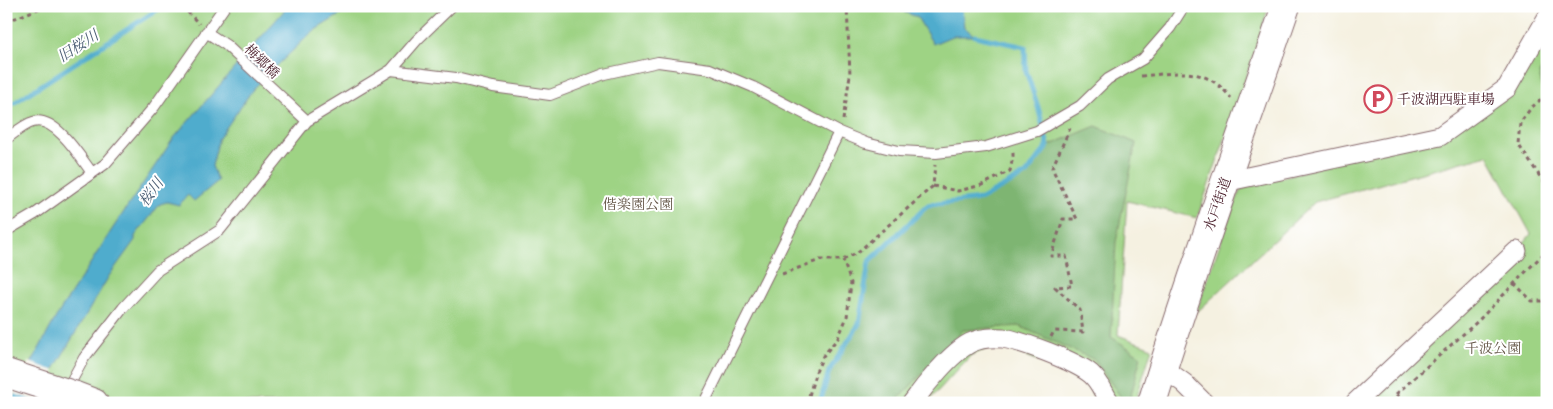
<svg xmlns="http://www.w3.org/2000/svg" width="1553" height="409" font-family="Alegreya,'Noto Serif JP',serif">
  <rect width="100%" height="100%" fill="#fff"/>
  <filter id="ink" filterUnits="userSpaceOnUse"><feTurbulence type="fractalNoise" baseFrequency=".02" numOctaves="2"/><feDisplacementMap in="SourceGraphic" scale="10" xChannelSelector="R" yChannelSelector="G"/><feConvolveMatrix kernelMatrix="1 2 1 2 8 2 1 2 1" color-interpolation-filters="sRGB"/></filter>
  <filter id="wash" filterUnits="userSpaceOnUse"><feTurbulence type="fractalNoise" baseFrequency=".0096" numOctaves="4" result="noise"/><feDisplacementMap in="SourceGraphic" scale="20" xChannelSelector="R" yChannelSelector="G"/><feGaussianBlur stdDeviation="1.12" result="paint"/><feColorMatrix in="noise" values="0 0 0 0 0 0 0 0 0 0 0 0 0 0 0 0 0 1.4 0 .05"/><feComposite in="paint" operator="in"/></filter>
  <g filter="url(#wash)">
    <rect width="100%" height="100%" fill="#f5f1e1"/>
    <path fill="#9ed384" stroke="#747958" d="M6 6H1269L1237 105 1197 218 1127 201 1118 335 1152 348 1135 403H1097L1089 388 1057 368 998 345 971 355 927 403H6Z
      M1547 18V403H1355L1517 251 1531 234 1488 155 1315 202 1196 313 1225 229 1241 189 1385 148 1440 136 1507 88Z"/>
    <path fill="#7eb572" stroke="#646a4e" d="M1547 59V105L1539 74Z
      M1096 126 1136 143 1116 242 1111 337 1141 356 1129 403H1125L1095 360 1019 326 963 330 900 397 898 403H820L829 371 859 324 869 262 928 205 981 199 1026 174 1048 146Z"/>
    <path fill="#4faccd" stroke="#4c667c" d="M288 6H356L338 16 312 32 253 89 219 138 212 166 218 181 194 201 188 195 179 205 167 202 160 204 135 236V240L109 276 34 403H10L56 317 113 228 173 139Z
      M906 6H959L962 9 964 27 975 36H952L933 44 917 17 904 12Z"/>
    <path fill="#f5f1e1" d="M29 362 55 371 37 402 13 393Z"/>
    <g fill="none" stroke-linecap="round" stroke-linejoin="round">
      <path stroke="#4faccd" stroke-width="5" d="M6 108 163 6
        M820 403 829 371 859 324 869 262 928 205 981 199 1026 174 1048 146 1038 107 1026 71 1025 47 975 36"/>
    </g>
  </g>
  <g filter="url(#ink)">
    <g fill="none" stroke-linecap="round" stroke-linejoin="round">
      <g stroke="#86686b" stroke-width="12">
        <path id="lane" d="M206 32 226 45 307 121
          M391 70 456 78 493 87 550 95 604 74 658 62 710 69 753 87 839 132 866 143 899 151 936 153 986 147 1037 131 1080 106 1108 79 1143 59 1170 28 1184 6
          M6 139C13 134 25 124 33 122 55 115 81 158 92 173
          M6 231 35 214 105 164 154 107 225 6
          M66 391 84 358 123 308 158 270 220 230 307 121 391 70 417 40 452 6
          M704 403 839 132"/>
      </g>
      <g stroke="#86686b" stroke-width="21">
        <path id="street" d="M1224 182 1440 136 1507 88 1547 18
          M1163 368 1184 383 1204 403
          M912 403C925 385 951 353 970 343 980 338 992 337 1003 338 1022 341 1077 362 1091 374 1101 383 1103 392 1110 403
          M1355 403 1517 251"/>
      </g>
      <g stroke="#86686b" stroke-width="30">
        <path id="secondary" d="M73 395 94 403"/>
      </g>
      <g stroke="#86686b" stroke-width="30">
        <path id="primary" d="M1152 403C1193 269 1241 138 1286 6"/>
      </g>
      <path stroke="#86686b" stroke-width="3" stroke-dasharray="4 4" stroke-linecap="butt" d="M182 6 199 24
        M6 22 45 6
        M1141 76C1178 73 1205 65 1231 98
        M1547 94 1531 108 1520 123 1518 144 1547 187
        M843 120 850 75 847 6
        M933 186 958 191 982 185 1010 171 1013 156V151
        M782 274 820 260H843L858 252 933 186 935 165
        M1514 283 1532 301H1547
        M1051 337 1054 331 1083 332 1080 310 1055 287 1072 286 1066 256H1051L1063 219H1077L1052 168 1071 126
        M1396 394 1478 321 1547 250
        M1396 394 1407 403
        M807 403 815 374 823 356 838 338 847 317 851 283 843 260"/>
      <use href="#lane" stroke="#fff" stroke-width="10"/>
      <use href="#street" stroke="#fff" stroke-width="19"/>
      <use href="#secondary" stroke="#fff" stroke-width="28"/>
      <use href="#primary" stroke="#fff" stroke-width="28"/>
      <g stroke="#86686b" stroke-width="30" stroke-linecap="butt">
        <path id="secondary-bridge" d="M6 373 73 395"/>
      </g>
      <use href="#secondary-bridge" stroke="#fff" stroke-width="28"/>
    </g>
  </g>
  <defs>
    <g id="parking-ring" transform="scale(1.4375)"><circle r="9.5" fill="#fff" stroke="#d1495b" stroke-width="1.5"/><path d="M-3.5-5.5H1a3.5 3.5 0 0 1 0 7H-1V5.5H-3.5ZM-1-3.4V-.6H.8a1.4 1.4 0 0 0 0-2.8Z" fill="#d1495b"/></g>
  </defs>
  <g fill-rule="evenodd">
    <use href="#parking-ring" x="1378" y="99"/>
  </g>
  <g text-anchor="middle" stroke-width="4" stroke-linejoin="round" paint-order="stroke">
    <g font-size="14" fill="#4a1f2b" stroke="#fff">
      <text transform="translate(262 61) rotate(44)" y="5">梅郷橋</text>
      <text transform="translate(1217 204) rotate(-71)" y="5">水戸街道</text>
    </g>
    <g font-size="14" fill="#4a1f2b" stroke="#fff" text-anchor="start">
      <text x="1397" y="104">千波湖西駐車場</text>
    </g>
    <g font-size="14" fill="#635546" stroke="#fff">
      <text x="638" y="209">偕楽園公園</text>
      <text x="1493" y="353">千波公園</text>
    </g>
    <g font-size="15" font-style="italic" fill="#4c5e74" stroke="#fff">
      <text transform="translate(78 46) rotate(-33)" y="5">旧桜川</text>
      <text transform="translate(151 192) rotate(-54)" y="5">桜川</text>
    </g>
  </g>
  <rect width="1553" height="409" fill="none" stroke="#fff" stroke-width="25"/>
</svg>
